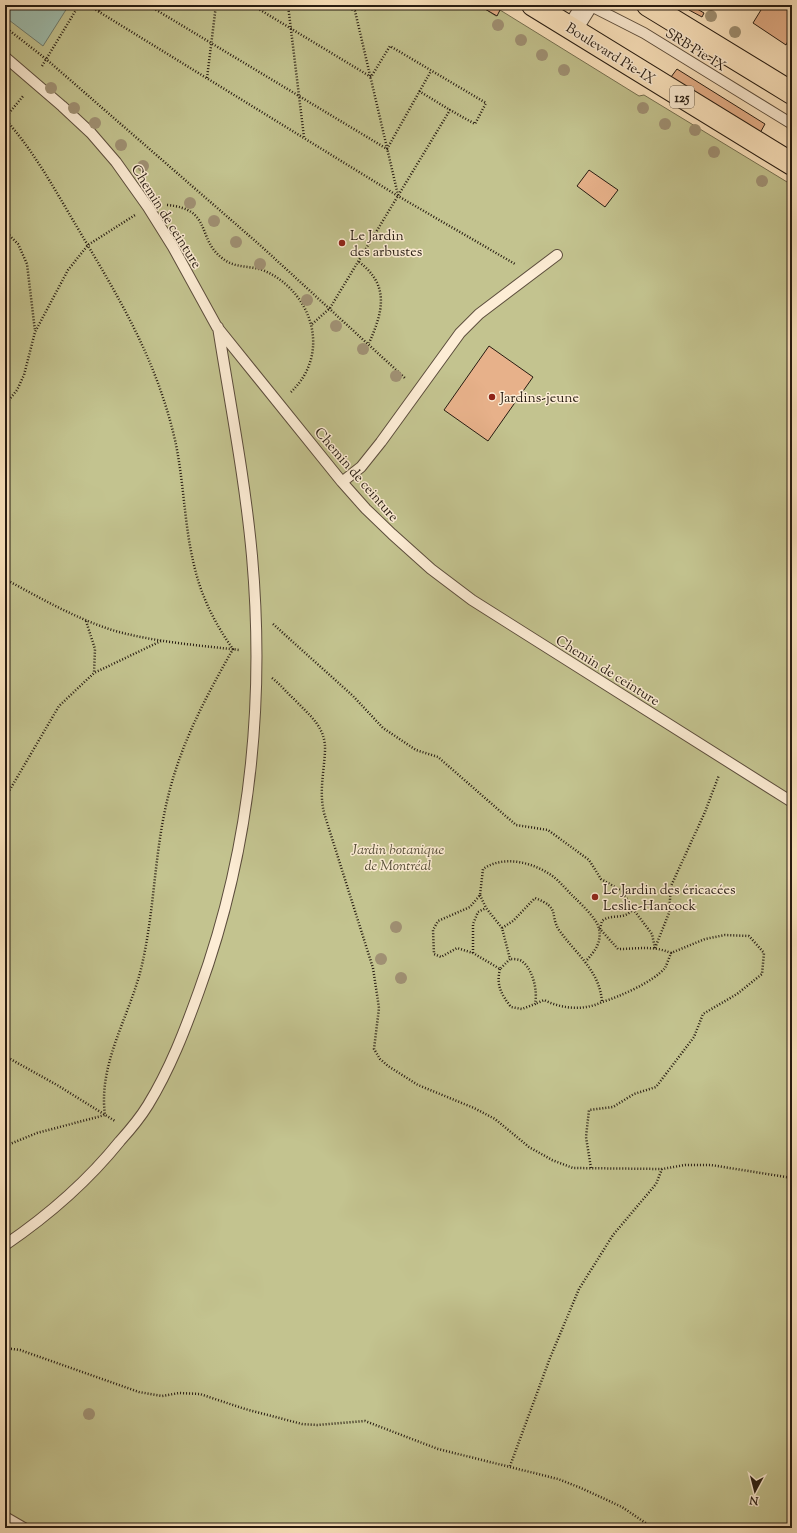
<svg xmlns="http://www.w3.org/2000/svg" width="797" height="1533" font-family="'Sorts Mill Goudy',serif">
  <rect width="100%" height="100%" fill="#fce4be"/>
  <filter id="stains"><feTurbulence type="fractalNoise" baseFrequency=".005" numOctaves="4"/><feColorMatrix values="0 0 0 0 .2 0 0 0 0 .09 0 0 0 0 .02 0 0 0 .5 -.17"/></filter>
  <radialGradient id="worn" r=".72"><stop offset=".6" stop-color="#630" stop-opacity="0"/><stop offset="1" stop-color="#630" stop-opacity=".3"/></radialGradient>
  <path fill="#c3c38f" stroke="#746f50" d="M5 5H487L485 9 496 16 500 10 639 96 644 95 792 185V1528H5Z"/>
  <path fill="#9fbfb0" stroke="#6f7d70" d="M10 5H69L43 46 5 17Z"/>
  <path fill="#e7b18a" stroke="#261b11" d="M487 5H491L500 10 497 16 485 9Z
    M764 5H792V41L789 39 786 45 753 23Z
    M692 6 704 13 702 17 689 10Z
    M677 69 765 124 760 133 671 77Z
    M589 170 618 190 605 207 577 186Z
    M489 346 533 377 488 441 444 410Z"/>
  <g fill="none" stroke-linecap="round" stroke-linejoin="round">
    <g stroke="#5c4d3c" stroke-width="12">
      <path id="service" d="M589 5 644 33 792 124
        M5 57 62 106 91 133 116 162 148 207 173 247 217 327 342 482 366 509 392 534 431 569 472 600 792 802
        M342 482 361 467 381 442 460 333 479 314 557 255
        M5 1245C49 1215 87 1182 120 1141 130 1130 140 1118 148 1105 170 1069 185 1030 199 991 250 851 265 704 252 556 245 479 230 403 218 327
        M5 1517 24 1528"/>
    </g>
    <g stroke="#5c4d3c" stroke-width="22">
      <path id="minor" d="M572 29 587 5"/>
    </g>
    <g stroke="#261b11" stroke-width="24">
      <path id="primary" d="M533 5 792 164
        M648 5 792 93"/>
    </g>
    <path stroke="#261b11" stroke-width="2.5" stroke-dasharray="1 2" stroke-linecap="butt" d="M88 5 398 196 515 264
      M148 5 387 149 431 71
      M252 5 371 77 390 46 486 103 475 124 450 110 330 308 311 325
      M288 5 304 137
      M344 5 355 11 398 195
      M99 11 103 5
      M5 27 46 59 261 246 406 379
      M42 66 79 5
      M207 78 216 5
      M419 91 450 110
      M5 118 24 95
      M5 119C34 151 55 190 77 227 119 298 156 358 175 440 184 481 184 524 194 565 201 596 215 624 233 649 207 695 182 741 169 793 154 850 155 911 141 969 129 1017 98 1064 105 1115L37 1133 5 1146
      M167 205C213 209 196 238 222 258 235 269 251 265 265 271 312 292 332 353 291 392
      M5 231 18 244 27 264 35 331
      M359 262C390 285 383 312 369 343
      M5 405 17 390 24 375 35 332 68 270 88 245 135 215
      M5 579C40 598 75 618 112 630 153 642 197 645 239 650
      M86 621 95 649 94 673
      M273 624 353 696 383 728 416 750 438 757 516 825 548 830 589 860 601 879 622 891 633 909C624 921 612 913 602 921L600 929 618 949C637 949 653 945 671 953 669 958 667 964 665 968 653 982 619 997 602 1002
      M272 678C281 685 287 693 295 700 310 716 326 727 325 751 324 772 319 792 324 813L373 968 379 1008 374 1049 380 1059 388 1066 418 1085 474 1108 495 1119 529 1147 552 1160 573 1168 662 1169 685 1165H711L792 1178
      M5 798 59 706 94 673 161 641
      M480 895 486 908 502 928 510 959 500 969 473 953 457 948 441 957 434 954 433 930 438 921 470 907 480 895 483 869C503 855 532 862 551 875 560 881 567 891 575 898 582 905 598 920 599 929 602 943 594 952 586 961
      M633 909 652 934 655 948
      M502 928 513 921 535 898C561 908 549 914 559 930 576 954 600 971 602 1002 584 1011 562 1009 544 1000L535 1004
      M655 948 669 913 671 886 705 812 719 775
      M473 953V924L478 912 486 908
      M500 969C496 985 501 994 511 1007L522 1009 535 1004C538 992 533 970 523 962 520 959 514 959 510 959
      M5 1056 57 1085 115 1121
      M591 1168 586 1137 589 1110 613 1107 634 1094 656 1087 694 1037 703 1014 737 994 762 974 764 953 749 936 725 935 705 939 671 953
      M5 1348 20 1350 139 1392 162 1396 179 1393 200 1394 245 1409 302 1424 317 1425 365 1421 438 1449 558 1479 581 1488 622 1507 653 1528
      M510 1466 550 1358 579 1289 613 1235 656 1184 662 1169"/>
    <use href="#service" stroke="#fdedd5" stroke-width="10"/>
    <use href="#minor" stroke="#fdedd5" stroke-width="20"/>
    <use href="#primary" stroke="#fce4be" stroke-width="22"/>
  </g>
  <g fill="#a09174">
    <circle cx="711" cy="16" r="6"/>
    <circle cx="498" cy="25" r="6"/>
    <circle cx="735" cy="32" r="6"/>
    <circle cx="521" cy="40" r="6"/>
    <circle cx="542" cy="55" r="6"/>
    <circle cx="564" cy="70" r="6"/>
    <circle cx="51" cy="88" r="6"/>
    <circle cx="74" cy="108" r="6"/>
    <circle cx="643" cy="108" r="6"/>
    <circle cx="95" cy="123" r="6"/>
    <circle cx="665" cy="124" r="6"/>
    <circle cx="695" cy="130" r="6"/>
    <circle cx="121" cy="145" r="6"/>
    <circle cx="714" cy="152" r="6"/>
    <circle cx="143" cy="166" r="6"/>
    <circle cx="762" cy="181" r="6"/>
    <circle cx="190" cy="203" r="6"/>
    <circle cx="214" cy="221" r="6"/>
    <circle cx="236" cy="242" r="6"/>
    <circle cx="260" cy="264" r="6"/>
    <circle cx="307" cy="300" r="6"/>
    <circle cx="336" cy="326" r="6"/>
    <circle cx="363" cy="349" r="6"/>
    <circle cx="396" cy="376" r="6"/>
    <circle cx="396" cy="927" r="6"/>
    <circle cx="381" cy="959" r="6"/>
    <circle cx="401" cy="978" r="6"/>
    <circle cx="89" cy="1414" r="6"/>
  </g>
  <g fill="#8f2418" stroke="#fdedd5" stroke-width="1.5">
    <circle cx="342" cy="243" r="4"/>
    <circle cx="492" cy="397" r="4"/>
    <circle cx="595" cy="897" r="4"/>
  </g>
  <g text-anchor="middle" stroke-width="3" stroke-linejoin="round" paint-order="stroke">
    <rect fill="#fdedd5" stroke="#665a4c" stroke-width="1" x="670" y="86" width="24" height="22" rx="3"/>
    <g font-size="13" font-weight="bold" fill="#261b11">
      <text x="682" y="102">125</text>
    </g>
    <g font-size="14" fill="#261b11" stroke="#fdedd5">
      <text transform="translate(696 49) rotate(32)" y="5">SRB Pie-IX</text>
      <text transform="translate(611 53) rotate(32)" y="5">Boulevard Pie-IX</text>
      <text transform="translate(167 216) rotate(58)" y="5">Chemin de ceinture</text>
      <text transform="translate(357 474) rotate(49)" y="5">Chemin de ceinture</text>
      <text transform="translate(608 670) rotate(32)" y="5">Chemin de ceinture</text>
    </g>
    <g font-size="14" fill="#261b11" stroke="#fdedd5" text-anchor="start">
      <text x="350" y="240">Le Jardin<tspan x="350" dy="16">des arbustes</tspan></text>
      <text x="500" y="402">Jardins-jeune</text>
      <text x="603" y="894">Le Jardin des éricacées<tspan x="603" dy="16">Leslie-Hancock</tspan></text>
    </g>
    <g font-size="14" font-style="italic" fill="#554d37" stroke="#fdedd5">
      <text x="398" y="854">Jardin botanique<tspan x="398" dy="16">de Montréal</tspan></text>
    </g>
  </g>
  <rect width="797" height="1533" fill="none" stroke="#fce4be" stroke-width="20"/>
  <rect x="6" y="6" width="785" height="1521" fill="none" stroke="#261b11" stroke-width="2"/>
  <rect x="10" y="10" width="777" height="1513" fill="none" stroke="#261b11"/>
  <g transform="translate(755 1491) rotate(187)" stroke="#fdedd5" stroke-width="3" paint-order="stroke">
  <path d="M0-3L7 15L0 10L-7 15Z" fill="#261b11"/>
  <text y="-6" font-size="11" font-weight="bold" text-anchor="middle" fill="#261b11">N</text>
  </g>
  <rect width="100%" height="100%" filter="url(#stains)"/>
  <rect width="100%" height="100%" fill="url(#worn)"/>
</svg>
